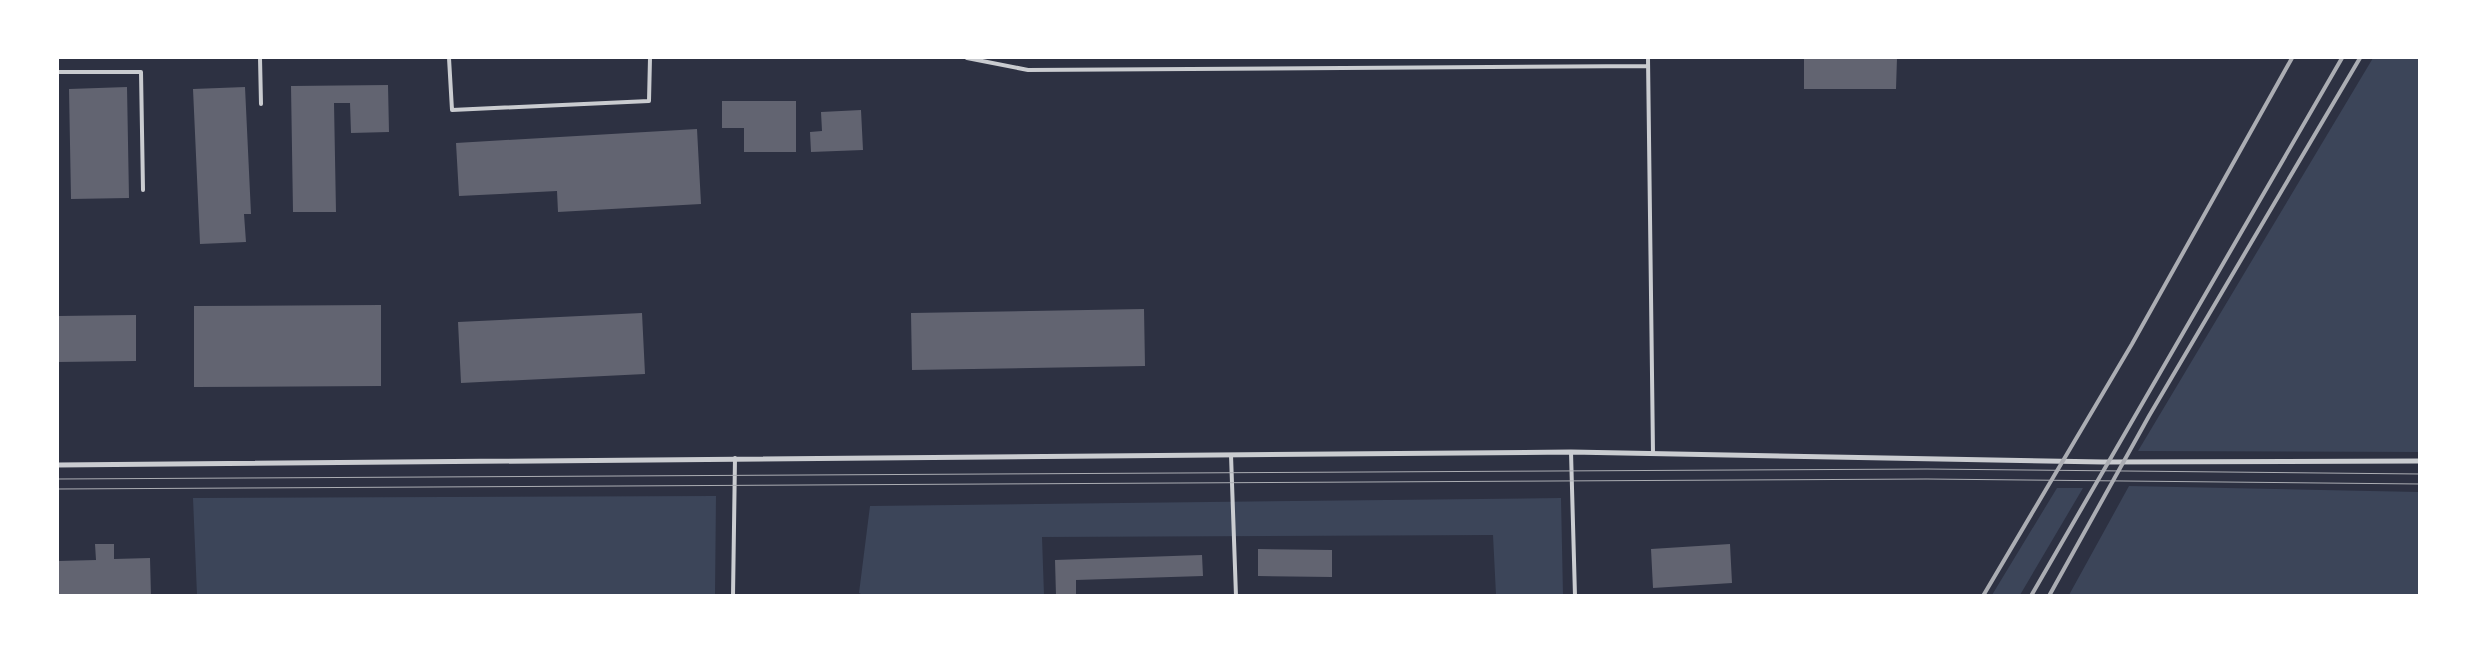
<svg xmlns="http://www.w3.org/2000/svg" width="2477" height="653" font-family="'PT Sans Narrow',sans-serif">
  <rect width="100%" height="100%" fill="#2d3142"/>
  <path fill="#3c4559" d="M2373 58H2419V452L2138 451Z
    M2129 486 2419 492V595H2069Z
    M2057 488H2083L2020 595H1992Z
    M716 496 715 595H197L193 498Z
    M1561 498 1563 595H1496L1493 535 1042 537 1044 595 865 596 859 593 870 506Z"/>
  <path fill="#626471" d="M1804 58H1897L1896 89H1804Z
    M388 85 389 132 351 133 350 103H334L336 212H293L291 86Z
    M127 87 129 198 71 199 69 89Z
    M245 87 251 214H244L246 242 200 244 193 89Z
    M722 101H796V152H744V128H722Z
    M861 110 863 150 811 152 810 132 822 131 821 112Z
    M697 129 701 204 558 212 557 191 459 196 456 143Z
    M381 305V386L194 387V306Z
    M1144 309 1145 366 912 370 911 313Z
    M642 313 645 374 461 383 458 322Z
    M136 315V361L58 362V316Z
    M95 544H114V559L150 558 151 596H58V561L96 560Z
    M1730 544 1732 583 1653 588 1651 549Z
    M1258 549 1332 550V577L1258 576Z
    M1202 555 1203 576 1076 580V596H1056L1055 560Z"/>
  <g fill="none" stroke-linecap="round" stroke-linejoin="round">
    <path stroke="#caccd0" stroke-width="4" d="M260 58 261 104
      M449 58 452 110 649 101 650 58
      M967 58 1028 70 1648 66
      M1648 58 1653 453
      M58 72H141L143 190
      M1571 452 1575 596
      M1231 455 1236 596
      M733 596 735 458"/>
    <path stroke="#caccd0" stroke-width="5" d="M58 465 1571 452 2103 462 2420 461"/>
    <path stroke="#abadb3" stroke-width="1" d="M58 479 1927 469 2420 474
      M58 489 1927 479 2420 484"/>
    <path stroke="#abadb3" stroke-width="4" d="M1983 596 2132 344 2292 58
      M2031 596 2342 58
      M2049 596 2149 416 2360 58"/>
  </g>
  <rect width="2477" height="653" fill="none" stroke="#ffffff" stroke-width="118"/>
</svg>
